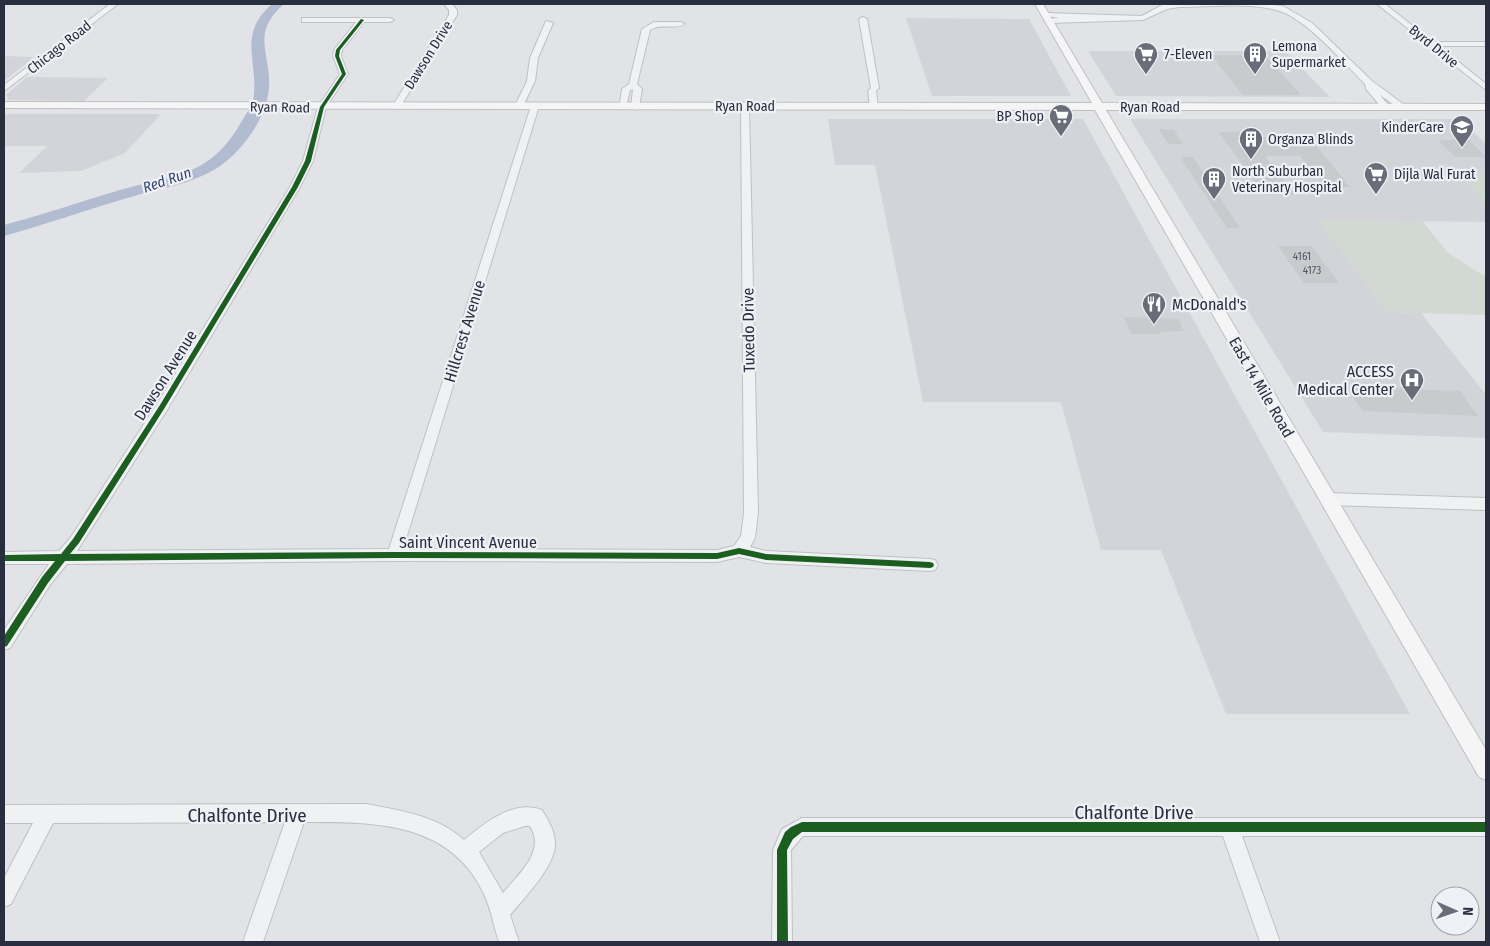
<svg xmlns="http://www.w3.org/2000/svg" width="1490" height="946" font-family="'Fira Sans Condensed',sans-serif">
  <rect width="100%" height="100%" fill="#e2e3e6"/>
  <path fill="#d2d4da" d="M906 18 1029 19 1071 96H932Z
    M1088 51H1285L1330 97 1116 96Z
    M4 56 34 57 4 81Z
    M27 77 108 78 84 101 9 100 6 95Z
    M4 114H161L125 153 81 171 19 173 47 146H4Z
    M828 119H1083L1410 714H1226L1161 550H1101L1061 402H923L875 165H835Z
    M1130 119H1459L1486 144V222L1318 220 1387 312 1421 313 1486 395V438L1323 432Z"/>
  <path fill="#d1d9d2" d="M1458 175H1486V209L1483 202Z
    M1317 220 1422 221 1448 253 1486 277V315L1387 312Z"/>
  <path fill="#b1bcd0" d="M272 4H284C247 36 275 57 268 95 263 122 242 151 220 166 192 185 156 189 124 199 83 211 44 225 4 236V225C42 215 79 202 117 191 170 175 207 179 239 126 244 117 253 105 254 95 257 57 238 34 272 4Z"/>
  <path fill="#c9cace" d="M1211 55H1265L1301 95H1243Z
    M1159 129 1174 130 1183 144H1168Z
    M1219 132H1246L1249 136 1278 138H1310L1350 187H1325L1300 156H1265L1295 195H1264Z
    M1438 140H1469L1486 157H1455Z
    M1180 157H1193L1240 228H1227Z
    M1278 246H1312L1339 283H1304Z
    M1124 317 1178 319 1184 331 1160 332 1162 334H1131Z
    M1347 387 1460 391 1478 416 1362 411Z"/>
  <g fill="none" stroke-linecap="round" stroke-linejoin="round">
    <g stroke="#bfc0c3" stroke-width="2">
      <path id="minor" d="M110 4H118L4 91V85Z
        M444 4H452L457 10V15L400 107 393 109 392 107 449 15V10Z
        M1172 4H1266L1283 6 1312 23 1372 81 1407 107 1400 109 1380 95 1390 107 1383 109 1366 89 1365 84C1344 63 1304 16 1276 10 1246 2 1210 7 1179 7L1167 9 1143 20 1049 23 1045 21 1046 19 1059 18 1042 15 1046 13 1142 16 1162 5Z
        M1377 4H1385L1433 42H1486V46H1439L1486 84V90Z
        M863 17 867 19 879 88 876 91 878 106 874 109 870 106 868 91 871 88 859 19Z
        M305 18H390L394 20 390 22H364L342 50 341 56 348 74 326 107 313 161 300 187 167 410 77 551 389 549 531 106 535 103 539 106 403 549 717 550 734 546 741 536 744 513 741 106 745 103 749 106 758 513 755 538 750 547 766 551 930 559 935 560 938 565 935 570 930 571 766 563 739 557 717 562 394 561 67 564 50 585 10 648 4 650V630L49 564H4V552L59 551 71 537 157 404 290 187 303 161 318 107 340 74 333 56 334 50 356 22H302V18Z
        M546 21 553 23 538 58 535 81 522 108H516L515 106 527 81 530 58Z
        M654 22H681L685 24C675 30 661 23 650 30L637 84 642 89 639 107 635 110 631 107 633 89 630 90 626 107 619 109 622 89 629 84 642 29Z
        M1328 493 1486 498V510L1328 505 1323 503 1321 499 1323 495Z
        M366 804C402 811 436 815 464 840 485 823 514 799 542 810 548 820 555 831 555 843 556 866 524 898 510 915L519 942H499C494 927 491 909 484 894 450 821 374 822 304 822L263 942H243L285 822 53 823 11 904 4 907V878L33 823H4V805ZM525 826H530C546 851 519 874 503 893L479 852 503 833Z
        M802 818H1486V836H1242L1280 942H1260L1223 836H803L791 850 792 942H772L773 850 782 829Z"/>
    </g>
    <g stroke="#bec0c3" stroke-width="2">
      <path id="major" d="M1035 4H1043L1102 103 1486 104V110H1106L1486 750V780L1479 777 1095 110 4 108V102L1092 103Z"/>
    </g>
    <use href="#minor" fill="#f0f1f3" fill-rule="evenodd"/>
    <use href="#major" fill="#f5f5f6" fill-rule="evenodd"/>
    <g stroke="#eff1f6" stroke-width="3">
      <path id="cycleway" d="M361 19 364 20 340 50 339 56 346 74 324 107 311 161 298 187 164 409 79 543 70 554 394 552 717 553 739 548 766 554 930 562 933 563 934 565 933 567 930 568 766 560 739 554 717 559 394 558 65 561 48 583 7 646 4 647V636L42 577 55 561H4V555L61 554 73 539 160 405 292 187 305 161 320 107 342 74 335 56 336 50Z
        M802 822H1486V832H802L793 839 787 850 788 942H777V850L785 832 791 827Z"/>
    </g>
    <use href="#cycleway" fill="#1b5e20" fill-rule="evenodd"/>
  </g>
  <defs>
    <g id="supermarket-pin" transform="scale(1.25)"><path d="M0 17L-7.5 6A9.5 9.5 0 1 1 7.5 6Z" fill="#6a6d79" stroke="#eff1f6"/><path d="M-6-5.5h2.5l.6 2H6L4.5 2H-2.5L-4.4-4H-6ZM-1.5 3.2a1.3 1.3 0 1 0 .1 0ZM3 3.2a1.3 1.3 0 1 0 .1 0Z" fill="#fff"/></g>
    <g id="building-pin" transform="scale(1.25)"><path d="M0 17L-7.5 6A9.5 9.5 0 1 1 7.5 6Z" fill="#6a6d79" stroke="#eff1f6"/><path d="M-4-6H4V6H1V3H-1V6H-4ZM-2.5-4.3h1.7v1.8h-1.7ZM.8-4.3h1.7v1.8H.8ZM-2.5-1h1.7V.8h-1.7ZM.8-1h1.7V.8H.8Z" fill="#fff"/></g>
    <g id="school-pin" transform="scale(1.25)"><path d="M0 17L-7.5 6A9.5 9.5 0 1 1 7.5 6Z" fill="#6a6d79" stroke="#eff1f6"/><path d="M0-5L7-2L0 1L-7-2ZM-4 1L0 2.5L4 1V4Q0 6-4 4Z" fill="#fff"/></g>
    <g id="restaurant-pin" transform="scale(1.25)"><path d="M0 17L-7.5 6A9.5 9.5 0 1 1 7.5 6Z" fill="#6a6d79" stroke="#eff1f6"/><path d="M-5-6h1v4h1v-4h1v4h1v-4h1v5L-1.5 .5V6h-2V.5L-5-1ZM5-6V6H3V1.5H1.5Q1.5-4 5-6Z" fill="#fff"/></g>
    <g id="hospital-pin" transform="scale(1.25)"><path d="M0 17L-7.5 6A9.5 9.5 0 1 1 7.5 6Z" fill="#6a6d79" stroke="#eff1f6"/><path d="M-5-5h3v3.5h4V-5h3V5h-3V1.5h-4V5h-3Z" fill="#fff"/></g>
  </defs>
  <g fill-rule="evenodd">
    <use href="#supermarket-pin" x="1146" y="54"/>
    <use href="#building-pin" x="1255" y="54"/>
    <use href="#supermarket-pin" x="1061" y="116"/>
    <use href="#school-pin" x="1462" y="127"/>
    <use href="#building-pin" x="1251" y="139"/>
    <use href="#supermarket-pin" x="1376" y="174"/>
    <use href="#building-pin" x="1214" y="179"/>
    <use href="#restaurant-pin" x="1154" y="304"/>
    <use href="#hospital-pin" x="1412" y="380"/>
  </g>
  <g text-anchor="middle" stroke-width="4.5" stroke-linejoin="round" paint-order="stroke">
    <g font-size="11" fill="#535764">
      <text x="1302" y="260">4161</text>
      <text x="1312" y="274">4173</text>
    </g>
    <g font-size="14" fill="#292e3e" stroke="#eff1f6" text-anchor="start">
      <text x="1272" y="51">Lemona<tspan x="1272" dy="16">Supermarket</tspan></text>
      <text x="1164" y="59">7-Eleven</text>
      <text x="1044" y="121" text-anchor="end">BP Shop</text>
      <text x="1444" y="132" text-anchor="end">KinderCare</text>
      <text x="1268" y="144">Organza Blinds</text>
      <text x="1232" y="176">North Suburban<tspan x="1232" dy="16">Veterinary Hospital</tspan></text>
      <text x="1394" y="179">Dijla Wal Furat</text>
    </g>
    <g font-size="14" fill="#292e3e" stroke="#eff1f6">
      <text transform="translate(1434 46) rotate(39)" y="5">Byrd Drive</text>
      <text transform="translate(59 47) rotate(-38)" y="5">Chicago Road</text>
      <text transform="translate(428 55) rotate(-58)" y="5">Dawson Drive</text>
      <text x="745" y="111">Ryan Road</text>
      <text transform="translate(280 107) rotate(1)" y="5">Ryan Road</text>
      <text x="1150" y="112">Ryan Road</text>
    </g>
    <g font-size="15" font-style="italic" fill="#354870" stroke="#eff1f6">
      <text transform="translate(167 180) rotate(-19)" y="5">Red Run</text>
    </g>
    <g font-size="16" fill="#292e3e" stroke="#eff1f6" text-anchor="start">
      <text x="1172" y="310">McDonald's</text>
      <text x="1394" y="377" text-anchor="end">ACCESS<tspan x="1394" dy="18">Medical Center</tspan></text>
    </g>
    <g font-size="16" fill="#292e3e" stroke="#eff1f6">
      <text transform="translate(748 330) rotate(-91)" y="6">Tuxedo Drive</text>
      <text transform="translate(464 331) rotate(-73)" y="6">Hillcrest Avenue</text>
      <text transform="translate(165 375) rotate(-58)" y="6">Dawson Avenue</text>
      <text transform="translate(1262 387) rotate(60)" y="6">East 14 Mile Road</text>
      <text x="468" y="548">Saint Vincent Avenue</text>
    </g>
    <g font-size="19" fill="#292e3e" stroke="#eff1f6">
      <text x="1134" y="819">Chalfonte Drive</text>
      <text x="247" y="822">Chalfonte Drive</text>
    </g>
  </g>
  <rect width="1490" height="946" fill="none" stroke="#292e3e" stroke-width="10"/>
  <g transform="translate(1455 911) rotate(92)"><circle r="24" fill="#eff1f6" stroke="#a0a3ac"/>
  <path d="M0-4L9 19L0 12L-9 19Z" fill="#6a6d79"/>
  <text y="-8" font-size="14" font-weight="bold" text-anchor="middle" fill="#292e3e">N</text>
  </g>
</svg>
